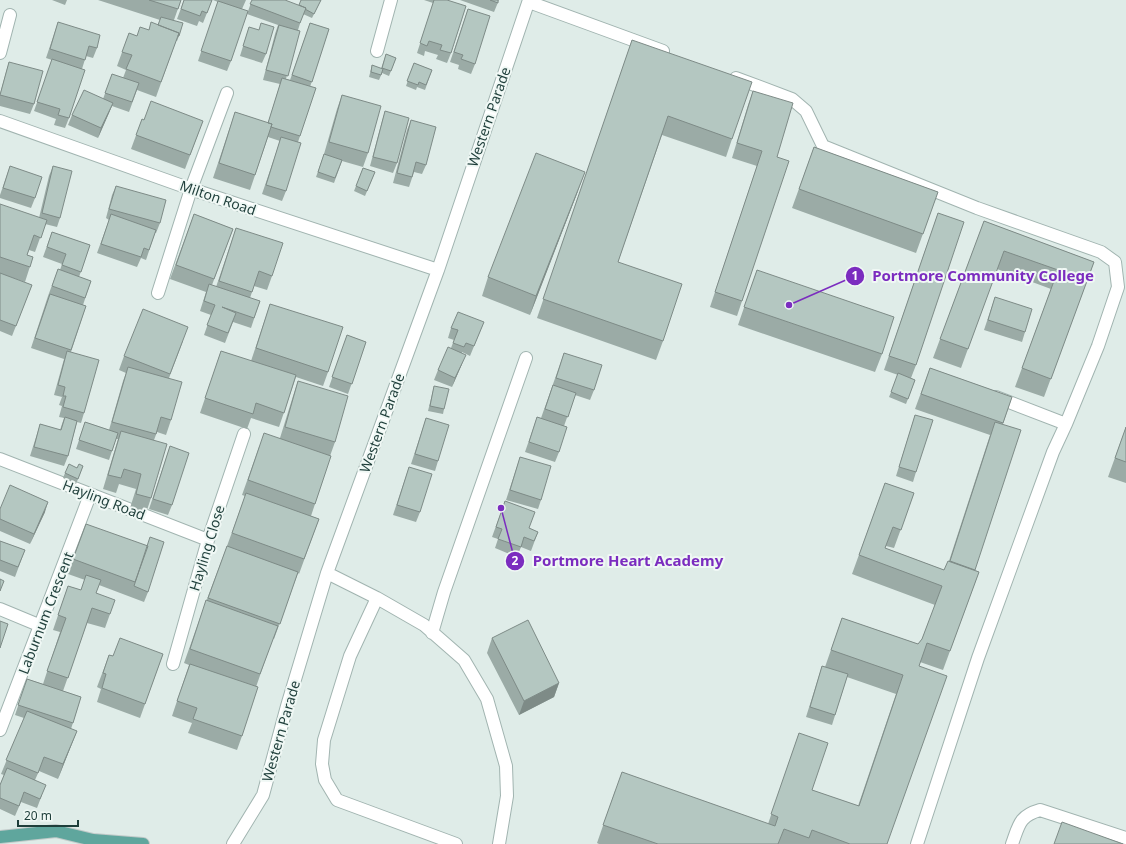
<svg xmlns="http://www.w3.org/2000/svg" width="1126" height="844" font-family="'Noto Sans',sans-serif">
  <rect width="100%" height="100%" fill="#dfece8"/>
  <g fill="none" stroke-linecap="round" stroke-linejoin="round">
    <g stroke="#a1b4b0" stroke-width="14">
      <path id="minor" d="M529 2 663 51
        M377 51 391 0
        M0 53 10 15
        M736 78 792 99 806 111 823 146 977 208 1101 252 1115 262 1118 287 1098 346 1066 424
        M0 121 191 189 438 270
        M158 293 191 189 227 93
        M0 459 208 540
        M327 573 377 598 424 625 464 660 487 699 506 766 507 796 499 844
        M377 598 350 656 324 740 322 764 325 780 337 800 456 844
        M0 609 41 626
        M432 633 444 592 526 358
        M173 664 208 540 244 434
        M0 730 90 495
        M233 844 263 795 287 706 327 573 438 270 529 0
        M917 844 978 658 1053 452 1066 424 996 397
        M1012 844C1019 825 1019 816 1040 810L1126 838"/>
    </g>
    <g stroke="#c0c9c8" stroke-width="14">
      <path id="major" d="M0 837 56 831 93 840 143 844"/>
    </g>
    <use href="#minor" stroke="#fff" stroke-width="12"/>
    <use href="#major" stroke="#5fa69d" stroke-width="12"/>
  </g>
  <path fill="#9baba6" d="M52 0H67L65 5Z
    M98 0H181L174 20 179 36 177 41H176L156 97 137 90 129 112 112 106 98 138 68 125 72 115 103 99 112 74 123 78 126 70 117 66 129 33 137 36 158 25 160 20Z
    M184 0H212L203 23 199 21 197 26 177 19Z
    M213 0H246L242 9 231 61 227 71 198 61 218 2Z
    M252 0 299 5 321 0 312 18 303 14 298 30 286 79 290 80 310 23 329 29 310 87 300 136 298 142 286 191 282 201 262 194 280 141 268 137 250 190 213 178 235 112 268 123 280 84 263 80 275 34 278 25 247 14Z
    M424 0H447L451 53 447 63 436 59 438 55 425 51 424 56 417 53 433 3Z
    M460 0H499L494 12Z
    M468 9 475 64 471 74 458 69 459 65 450 62Z
    M58 22 97 48 93 58 86 56 82 69 69 118 65 128 54 125 56 119 34 111 52 60 46 58Z
    M249 27 266 54 262 63 240 56Z
    M632 40 732 139 726 157 662 135 618 262 663 341 656 360 537 318Z
    M386 54 396 58 389 76 382 73 379 80 369 77 372 65 381 69Z
    M9 62 34 104 30 114 0 106V94L6 72Z
    M414 63 432 70 425 90 417 87 416 90 406 86Z
    M753 91 777 157 742 301 737 316 710 307 757 166 732 158 748 105Z
    M342 95 368 153 363 167 342 161 334 183 316 177 324 154 337 109Z
    M385 111 397 163 393 173 370 166 382 121Z
    M142 119 144 120 203 121 185 169 131 149Z
    M411 120 426 165 422 174 414 172 409 187 393 183 407 130Z
    M814 147 938 192 916 253 792 208Z
    M10 166 35 198 31 208 0 198V195Z
    M53 166 60 218 57 227 45 224 35 252 29 250 27 255 33 257 25 282 7 276 32 285 12 336 0 331V205L39 218 49 176Z
    M363 168 375 172 365 196 354 191Z
    M116 186 160 223 156 233H155L146 260 141 258 137 267 97 253 109 220 106 218 112 195Z
    M578 191 530 315 482 296 488 277Z
    M938 213 916 365 911 378 915 380 906 404 889 397 898 375 884 370Z
    M194 214 233 229 212 285 216 287 236 228 272 276 267 290 254 286 250 298 260 301 251 328 233 322 225 343 204 335 211 315 200 311 206 292 170 279Z
    M984 221 1094 262 1044 397 1015 387 1051 289 997 269 961 368 933 358Z
    M52 232 90 245 79 277 91 281 83 305 86 306 71 352 84 413 81 423 77 422 68 456 64 466 30 456 37 434 40 424 60 430 64 418 59 417 62 406 59 405 62 397 54 395 64 359 31 348 48 296 58 269 60 270 62 264 43 257Z
    M757 270 882 354 875 372 738 325Z
    M995 297 1025 332 1022 342 984 330Z
    M270 304 328 372 323 386 296 377 279 427 251 418 247 429 200 413 221 351 251 361Z
    M484 322 470 356 462 352V364L452 387 434 380 438 370 451 348 454 340 448 338 451 328Z
    M347 335 366 342 348 394 329 387Z
    M183 341 169 378 171 420 166 435 157 432 154 440 151 498 146 513 130 508 136 489 119 484 116 493 103 489 118 439H116L109 460 76 449 85 422 109 430 123 381 126 373 119 370 124 356Z
    M564 353 594 390 590 400 575 395 564 426 559 452 555 462 525 452 537 417 541 418Z
    M930 368 1012 397 1003 424 975 570 979 572 943 670 920 662 919 666 887 844H599L597 843 615 791 768 824 799 733 812 790 858 806 896 694 847 677 832 725 806 717 822 666 825 667 842 618 918 644 922 639 935 605 852 574 885 483 914 493 894 548 886 546 885 548 944 570 949 561 990 435 915 409Z
    M298 381 335 442 330 456 315 504 311 516 319 519 299 574 298 573 274 639 273 638 256 687 242 736 237 750 188 733 192 723 172 716 189 665 184 663 201 615 227 546 245 496 242 495 259 447 280 438 293 396Z
    M434 386 444 409 443 414 428 411Z
    M915 415 916 472 913 482 896 476Z
    M426 418 438 461 435 471 411 464Z
    M1126 427V483L1108 477Z
    M170 446 172 505 168 515 149 509Z
    M520 457 541 500 538 509 506 500Z
    M83 466 76 484 63 478 65 473 77 468Z
    M409 467 420 512 416 522 393 515Z
    M505 501 529 528 538 532 531 551 521 547 517 557 495 548 498 539 492 537Z
    M0 509 45 512 30 544 0 531Z
    M86 524 148 592 144 602 99 585 96 593 110 614 105 628 87 623 63 691 81 697 71 729 77 731 58 779 39 771 35 780 42 795 37 808 21 802 15 816 0 809V785L4 775 1 774 24 718 15 715 27 679 43 684 60 632 53 630 68 586 81 590 85 580 68 574Z
    M0 541 25 550 15 577 0 571Z
    M492 638 559 683 554 697 519 715 487 653Z
    M163 654 140 718 97 702 101 689 97 687 109 655 113 656Z"/>
  <path fill="#7e8b87" d="M113 103 109 113 98 138 101 128Z
    M585 172 578 191 530 315 536 296Z
    M466 355 462 364 452 387 455 378Z
    M48 502 45 512 30 544 34 534Z
    M559 683 554 697 519 715 524 701Z
    M77 731 71 746 58 779 63 764Z"/>
  <path fill="#b4c7c1" stroke="#7e8b87" d="M149 0H181L178 9Z
    M184 0H212L207 13 202 11 200 16 181 9Z
    M252 0H285L306 8 300 23 250 4Z
    M301 0H321L314 14 305 9 306 8 299 5Z
    M434 0H447L466 6 451 53 440 50 442 45 429 41 427 46 420 43Z
    M490 0H498V3Z
    M218 1 248 11 231 61 201 51Z
    M468 9 490 16 475 64 461 59 463 55 454 52Z
    M161 17 183 23 179 36H178L179 33 158 25Z
    M58 22 100 35 97 48 89 46 85 60 50 49Z
    M151 22 179 33 161 82 126 69 132 55 122 52 129 33 137 36 140 27 149 30Z
    M261 23 274 27 266 54 243 46 249 27 259 30Z
    M310 23 329 29 312 82 292 75Z
    M279 25 300 31 288 76 266 70Z
    M632 40 752 82 732 139 668 116 618 262 682 284 663 341 543 299Z
    M386 54 396 58 391 71 382 68Z
    M52 59 85 70 69 118 58 115 60 109 37 102Z
    M9 62 43 71 34 104 0 95Z
    M414 63 432 70 426 85 419 82 418 85 407 81Z
    M372 65 383 69 381 75 371 72Z
    M112 74 139 83 132 102 105 93Z
    M282 78 316 88 300 136 271 127 272 124 268 123Z
    M84 90 113 103 101 128 72 115Z
    M753 91 793 103 777 157 789 161 742 301 715 292 762 151 737 143Z
    M342 95 381 106 368 153 329 142Z
    M151 101 203 121 190 155 136 135 142 119 144 120Z
    M385 111 409 118 397 163 373 157Z
    M235 112 272 124 255 175 219 163Z
    M411 120 436 127 426 165 416 162 412 177 397 173Z
    M281 137 301 143 286 191 266 185Z
    M814 147 938 192 923 234 799 189Z
    M536 153 585 172 536 296 488 277Z
    M324 154 342 160 335 178 318 172Z
    M10 166 42 177 35 198 3 188Z
    M53 166 72 171 60 218 42 213Z
    M363 168 375 172 367 191 356 186Z
    M116 186 166 200 160 223 109 209Z
    M0 204 47 220 41 238 34 235 27 255 33 257 30 267 0 257Z
    M938 213 964 222 916 365 889 356Z
    M111 214 156 230 149 250 144 248 141 257 101 244Z
    M194 214 233 229 214 279 176 265Z
    M984 221 1094 262 1051 379 1022 368 1058 270 1004 251 968 349 940 339Z
    M236 228 283 243 272 276 259 271 252 292 219 281Z
    M52 232 90 245 81 272 62 265 66 254 47 247Z
    M58 269 91 281 85 298 52 286Z
    M757 270 894 317 882 354 744 307Z
    M0 273 32 285 16 326 0 320Z
    M209 284 260 301 254 318 222 307 236 313 228 333 207 325 215 305 204 301Z
    M50 294 86 306 71 350 35 338Z
    M995 297 1032 309 1025 332 988 320Z
    M270 304 343 327 328 372 256 348Z
    M143 309 188 327 170 374 124 356Z
    M458 312 484 322 474 346 466 343 464 347 453 343 458 330 451 328Z
    M347 335 366 342 352 384 332 377Z
    M448 347 466 355 455 378 438 370Z
    M67 351 99 360 84 413 63 407 66 396H63L65 387 58 385Z
    M221 351 296 375 284 413 256 403 253 414 205 398Z
    M564 353 602 365 594 390 556 378Z
    M128 367 182 382 171 420 161 417 156 434 112 422Z
    M930 368 1012 397 1003 423 921 394Z
    M898 373 915 380 908 399 891 392Z
    M298 381 348 396 335 442 285 427Z
    M553 385 576 393 568 417 545 409Z
    M434 386 449 389 444 409 430 406Z
    M915 415 933 420 916 472 899 467Z
    M65 417 77 421 68 456 34 447 40 424 61 430Z
    M537 417 567 427 559 452 529 442Z
    M426 418 449 425 438 461 415 454Z
    M85 422 118 433 112 451 79 440Z
    M995 422 1021 430 975 570 950 561Z
    M1126 427V462L1115 458Z
    M121 431 167 444 151 498 136 494 141 474 124 469 121 478 108 475Z
    M264 433 331 456 315 504 248 480Z
    M170 446 189 453 172 505 153 499Z
    M520 457 551 466 541 500 510 490Z
    M69 464 77 468 79 464 83 466 78 479 65 473Z
    M409 467 432 474 420 512 397 505Z
    M885 483 914 493 901 530 893 527 885 548 944 570 948 561 979 572 950 651 927 643 919 666 947 676 887 844H850L812 830 809 838 784 829 778 844H658L603 825 622 772 775 826 778 817 771 814 799 733 828 743 812 790 859 806 903 675 831 650 842 618 918 644 922 639 942 586 859 555Z
    M10 485 48 502 34 534 0 519V509Z
    M246 493 319 519 304 559 232 533Z
    M505 501 535 512 529 528 538 532 534 541 524 537 521 547 498 539 502 529 496 527Z
    M86 524 148 546 135 582 73 559Z
    M150 537 164 542 148 592 134 586Z
    M0 541 25 550 18 567 0 560Z
    M227 546 298 572 280 624 208 598Z
    M86 575 101 580 96 593 115 600 110 614 92 608 68 678 47 671 66 618 58 615 68 586 81 590Z
    M0 579 4 581 0 591Z
    M206 600 278 626 260 674 190 649Z
    M528 620 559 683 524 701 492 638Z
    M0 621 8 624 0 648Z
    M120 638 163 654 145 704 102 688 106 674 103 673 109 655 113 656Z
    M190 664 258 687 242 736 193 719 197 708 177 701Z
    M822 666 848 674 835 715 810 707Z
    M27 679 81 697 73 723 18 705Z
    M27 711 77 731 63 764 44 757 38 773 6 760Z
    M7 768 46 785 40 799 24 792 19 806 0 798V785Z
    M1062 822 1123 844H1054Z"/>
  <g text-anchor="middle" stroke-width="4" stroke-linejoin="round" paint-order="stroke">
    <g font-size="14" fill="#1e3e3a" stroke="#f0f8f5">
      <text transform="translate(489 117) rotate(-71)" y="5">Western Parade</text>
      <text transform="translate(218 198) rotate(19)" y="5">Milton Road</text>
      <text transform="translate(382 423) rotate(-70)" y="5">Western Parade</text>
      <text transform="translate(104 500) rotate(21)" y="5">Hayling Road</text>
      <text transform="translate(207 548) rotate(-73)" y="5">Hayling Close</text>
      <text transform="translate(46 613) rotate(-69)" y="5">Laburnum Crescent</text>
      <text transform="translate(281 731) rotate(-74)" y="5">Western Parade</text>
    </g>
  </g>
  <path fill="none" stroke="#7b2cbf" stroke-width="1.5" d="M789 305L855 276M501 508L515 561"/>
  <g fill="#7b2cbf" stroke="#f0f8f5" stroke-width="1.5">
    <circle cx="789" cy="305" r="4"/>
    <circle cx="501" cy="508" r="4"/>
    <circle cx="855" cy="276" r="10"/>
    <circle cx="515" cy="561" r="10"/>
  </g>
  <g font-size="12" text-anchor="middle" font-weight="bold" fill="#fff">
    <text x="855" y="280">1</text>
    <text x="515" y="565">2</text>
  </g>
  <g font-size="15" text-anchor="middle" font-weight="bold" fill="#7b2cbf" stroke="#f0f8f5" stroke-width="4" stroke-linejoin="round" paint-order="stroke">
    <text x="983" y="281">Portmore Community College</text>
    <text x="628" y="566">Portmore Heart Academy</text>
  </g>
  <path d="M18 820v6h60v-6" fill="none" stroke="#1e3e3a" stroke-width="2"/>
  <text x="24" y="820" font-size="12" fill="#1e3e3a" stroke="#f0f8f5" stroke-width="3" paint-order="stroke">20 m</text>
</svg>
